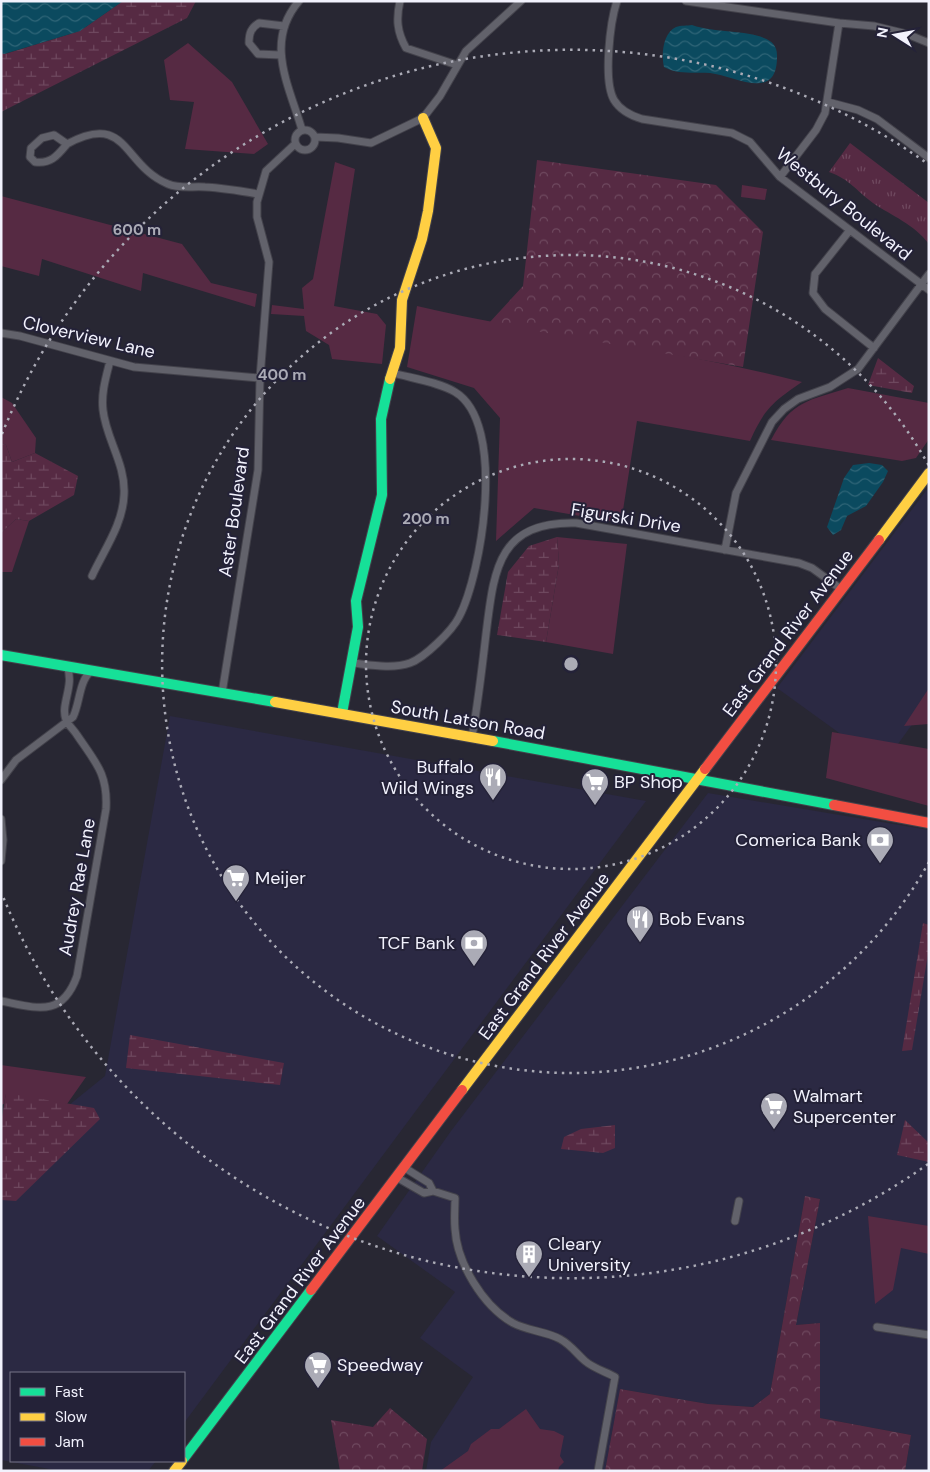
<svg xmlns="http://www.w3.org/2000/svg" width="930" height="1472" font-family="'DM Sans',sans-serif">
  <defs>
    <pattern id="forest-crowns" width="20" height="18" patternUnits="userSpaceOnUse" patternTransform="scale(1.25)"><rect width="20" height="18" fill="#562a43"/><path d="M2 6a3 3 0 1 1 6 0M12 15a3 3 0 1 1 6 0" fill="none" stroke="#6f495f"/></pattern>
    <pattern id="wetland-marsh" width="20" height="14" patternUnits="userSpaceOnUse" patternTransform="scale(1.25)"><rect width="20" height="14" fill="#562a43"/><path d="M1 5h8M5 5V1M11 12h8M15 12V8" fill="none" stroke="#6f495f"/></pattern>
    <pattern id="park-tufts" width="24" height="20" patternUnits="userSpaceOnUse" patternTransform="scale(1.25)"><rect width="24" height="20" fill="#562a43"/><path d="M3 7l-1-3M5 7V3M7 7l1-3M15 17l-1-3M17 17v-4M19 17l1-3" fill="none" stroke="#6f495f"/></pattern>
    <pattern id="water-waves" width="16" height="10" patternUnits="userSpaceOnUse" patternTransform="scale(1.25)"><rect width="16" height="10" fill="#0b4a5f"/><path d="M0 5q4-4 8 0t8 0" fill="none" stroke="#2f6577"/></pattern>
  </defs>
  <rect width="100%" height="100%" fill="#282733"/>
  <path fill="#2b2943" d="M929 487V701L898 744 842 735 777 688Z
    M170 716 646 801 184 1423V1373H11V1461H156L148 1471H60L1 1460V1160L105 1076Z
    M708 793 929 830V1471H905L911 1435 820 1418V1323L796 1325 820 1199 805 1196 770 1394 753 1407 708 1404 620 1389 605 1471H426L431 1442 473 1377 420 1338 455 1292 377 1236 451 1131Z"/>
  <path fill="#562a43" d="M188 43 232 82 268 144 254 154 185 149 194 102 170 100 164 60Z
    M335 162 355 169 334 306 377 314 386 325 382 364 332 359 329 345 306 331 304 316 271 314 272 305 304 309 302 288 313 279Z
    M742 185 767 189 765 200 741 197Z
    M1 196 182 244 211 283 257 294 255 307 143 273 141 291 42 259 39 276 1 266Z
    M417 306C545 336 676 349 802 382 773 402 765 408 750 441L637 421 621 523 534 508 496 541 500 418 474 388 407 367Z
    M848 388 929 403V439L916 458 902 461 771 440C792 400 808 401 848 388Z
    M1 397 12 403 36 438 35 453 12 462 6 445 1 443Z
    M16 519 29 521 12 572H1V533Z
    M557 537 627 544 613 654 546 642 559 564Z
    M929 688V724L904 726Z
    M832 732 929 749V806L826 778Z
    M1 1065 86 1077 67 1104 6 1094 4 1104 1 1105Z
    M868 1216 929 1226V1254L901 1248 893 1290 875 1304Z
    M526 1409 540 1429 554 1431 564 1436 560 1456 564 1462 559 1467 558 1471H440L468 1451 471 1444 491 1429H499Z"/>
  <path fill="url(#forest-crowns)" d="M537 160 716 185 763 232 743 367 489 323 523 286Z
    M805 1196 820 1199 796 1325 820 1323V1418L911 1435 905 1471H605L620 1389 708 1404 753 1407 770 1394Z
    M390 1408 427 1439 422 1471H340L331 1420 373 1427Z"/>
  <path fill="url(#wetland-marsh)" d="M123 1H196L187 18 1 112V53L5 54 80 31Z
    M878 358 914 386 912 393 868 385Z
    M1 443 6 445 12 462 35 453 78 476 74 495 29 521 16 519 1 533Z
    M557 537 559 564 546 642 497 635 508 572 529 546Z
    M923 923 929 925V948L912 1050 902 1051Z
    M130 1035 284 1063 280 1085 126 1068Z
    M6 1093 94 1108 100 1119 16 1201 1 1200V1123Z
    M905 1120 929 1143V1162L897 1155Z
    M615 1125V1148L603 1153 561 1149 564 1137 581 1129Z"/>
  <path fill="url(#park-tufts)" d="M850 143 929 203V244C914 224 892 216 873 203 855 190 851 180 829 172Z"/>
  <path fill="url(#water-waves)" d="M1 1H123L80 31 4 54 1 53Z
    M692 25C715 33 746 30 764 38 772 41 777 46 777 55 778 103 736 76 710 73 694 72 679 75 664 67 661 54 663 33 676 27 681 25 687 26 692 25Z
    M869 463 882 465 888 471 883 482 866 506 847 516 841 530 833 535 827 527 844 478 853 465Z"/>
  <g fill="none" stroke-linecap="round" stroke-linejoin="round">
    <g stroke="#43424b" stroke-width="9">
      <path id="street" d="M299 1C264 42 289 85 302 130
        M400 1C396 19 397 32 406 48L457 65
        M617 1C610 22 603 81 614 100 620 110 632 116 642 119L732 133 750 142 780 177 929 290
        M686 1 839 23 874 26 907 34 929 43
        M280 55 258 54 249 43C249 33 251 28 259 23L284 26
        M828 102 858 110 877 119 929 158
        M295 140a10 10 0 1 1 20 0a10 10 0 1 1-20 0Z
        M315 137 338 138 371 143 423 118 440 96 466 51 521 1
        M67 144C57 156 51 164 35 162L30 157 31 148 42 138 54 135 67 144C128 111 122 165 168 184 180 189 193 186 205 187 223 188 241 191 258 194
        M780 177 816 130 825 113 839 23
        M850 230 815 274 813 293 825 309 874 348
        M1 333 20 336 134 367 260 378
        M725 550 736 493 772 422 784 409 798 399 830 387 858 369 929 274
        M92 576C104 550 123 524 124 495 126 464 106 439 103 410 101 393 106 377 110 361
        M353 663C371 665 393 669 410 663 424 658 452 631 459 617 482 573 507 423 455 392 439 382 411 378 393 373
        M222 693 258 470 260 378 269 262 257 217V202L266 171 295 144
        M472 737C478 703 482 669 486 634 494 571 497 521 576 523L799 563 812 568 841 589
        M1 780 16 760 73 717C80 703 79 681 91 671
        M1 819 3 840 1 861
        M1 1001C37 1008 62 1018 77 976L106 809C108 774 96 763 77 735 74 730 68 725 66 720 60 704 75 686 67 666
        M405 1168 429 1183 433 1191
        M398 1178 424 1193 433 1191 455 1198C455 1208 454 1219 455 1229 457 1263 483 1306 513 1323 528 1331 545 1331 560 1339 571 1345 576 1353 585 1361 593 1368 606 1372 615 1377L598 1471
        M735 1221 739 1201
        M877 1327 929 1335"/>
    </g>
    <g stroke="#43424b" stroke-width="12">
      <path id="fast" d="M1 655 275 702
        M342 713 358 627 356 601 382 495 381 419 390 379
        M493 741 834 805
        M184 1458 311 1290"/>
    </g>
    <g stroke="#43424b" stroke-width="12">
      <path id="slow" d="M390 379 400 348 402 300 422 239 428 211 436 148 423 118
        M879 540 929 473
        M275 702 493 741
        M462 1090 705 769
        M174 1471 182 1461"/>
    </g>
    <g stroke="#43424b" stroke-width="12">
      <path id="jam" d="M705 769 879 540
        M834 805 929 823
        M311 1290 462 1090"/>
    </g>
    <use href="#street" stroke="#62626b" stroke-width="7"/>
    <use href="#fast" stroke="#16e098" stroke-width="10"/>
    <use href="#slow" stroke="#ffcf43" stroke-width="10"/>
    <use href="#jam" stroke="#f24e42" stroke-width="10"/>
  </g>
  <g fill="none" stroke="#ababb6" stroke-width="2.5" stroke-dasharray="2.5 5">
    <circle cx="571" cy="664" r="205"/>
    <path d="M929 862A409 409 0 1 1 929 466"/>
    <path d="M928 1164A614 614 0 0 1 2 894M2 434A614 614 0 0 1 928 164"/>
  </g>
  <defs>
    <g id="restaurant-pin" transform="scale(1.4375)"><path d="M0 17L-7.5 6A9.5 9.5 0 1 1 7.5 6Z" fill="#ababb6" stroke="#242238"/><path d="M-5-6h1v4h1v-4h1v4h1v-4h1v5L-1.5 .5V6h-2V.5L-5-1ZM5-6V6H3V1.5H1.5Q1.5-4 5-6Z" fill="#fff"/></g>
    <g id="supermarket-pin" transform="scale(1.4375)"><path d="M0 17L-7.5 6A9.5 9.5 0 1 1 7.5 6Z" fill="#ababb6" stroke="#242238"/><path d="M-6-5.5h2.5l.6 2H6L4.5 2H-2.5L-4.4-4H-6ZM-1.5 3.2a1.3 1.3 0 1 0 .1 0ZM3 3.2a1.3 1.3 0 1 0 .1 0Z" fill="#fff"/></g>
    <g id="bank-pin" transform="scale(1.4375)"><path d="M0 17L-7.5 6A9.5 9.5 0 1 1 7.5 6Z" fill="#ababb6" stroke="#242238"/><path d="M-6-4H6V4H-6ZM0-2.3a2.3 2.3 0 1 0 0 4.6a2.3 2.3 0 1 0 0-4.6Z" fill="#fff"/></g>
    <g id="building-pin" transform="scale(1.4375)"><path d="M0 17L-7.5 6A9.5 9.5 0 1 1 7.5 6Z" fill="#ababb6" stroke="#242238"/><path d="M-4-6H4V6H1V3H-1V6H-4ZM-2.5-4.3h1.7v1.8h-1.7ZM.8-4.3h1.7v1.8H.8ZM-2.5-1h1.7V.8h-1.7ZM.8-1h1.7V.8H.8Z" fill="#fff"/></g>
  </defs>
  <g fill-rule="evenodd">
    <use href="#restaurant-pin" x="493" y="777"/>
    <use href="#supermarket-pin" x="595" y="782"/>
    <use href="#bank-pin" x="880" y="840"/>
    <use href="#supermarket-pin" x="236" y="878"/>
    <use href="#restaurant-pin" x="640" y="919"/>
    <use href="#bank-pin" x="474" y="943"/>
    <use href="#supermarket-pin" x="774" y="1106"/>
    <use href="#building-pin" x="529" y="1254"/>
    <use href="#supermarket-pin" x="318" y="1365"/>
  </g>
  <g text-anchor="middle" stroke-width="4" stroke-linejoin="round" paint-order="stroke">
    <g font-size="18" fill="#f2f2fd" stroke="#242238">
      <text transform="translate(844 204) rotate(39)" y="6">Westbury Boulevard</text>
      <text transform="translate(89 337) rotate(13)" y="6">Cloverview Lane</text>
      <text transform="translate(234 512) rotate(-82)" y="6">Aster Boulevard</text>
      <text transform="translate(626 518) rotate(9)" y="6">Figurski Drive</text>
      <text transform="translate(788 633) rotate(-53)" y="6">East Grand River Avenue</text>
      <text transform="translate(468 720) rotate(10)" y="6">South Latson Road</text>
      <text transform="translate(77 887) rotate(-80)" y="6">Audrey Rae Lane</text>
      <text transform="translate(544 956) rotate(-53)" y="6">East Grand River Avenue</text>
      <text transform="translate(300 1280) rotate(-53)" y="6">East Grand River Avenue</text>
    </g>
    <g font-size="18" fill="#f2f2fd" stroke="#242238" text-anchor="start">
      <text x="474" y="773" text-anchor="end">Buffalo<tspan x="474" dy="21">Wild Wings</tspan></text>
      <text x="614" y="788">BP Shop</text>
      <text x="861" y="846" text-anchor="end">Comerica Bank</text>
      <text x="255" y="884">Meijer</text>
      <text x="659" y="925">Bob Evans</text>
      <text x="455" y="949" text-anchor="end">TCF Bank</text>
      <text x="793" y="1102">Walmart<tspan x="793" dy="21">Supercenter</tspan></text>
      <text x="548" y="1250">Cleary<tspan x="548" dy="21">University</tspan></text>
      <text x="337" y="1371">Speedway</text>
    </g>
  </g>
  <circle cx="571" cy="664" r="8" fill="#ababb6" stroke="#242238" stroke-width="2.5"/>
  <g font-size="15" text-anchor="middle" font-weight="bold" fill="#ababb6" stroke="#242238" stroke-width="4" stroke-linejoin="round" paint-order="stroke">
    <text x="137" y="235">600 m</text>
    <text x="282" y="380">400 m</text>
    <text x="426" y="524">200 m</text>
  </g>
  <rect width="930" height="1472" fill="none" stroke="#f2f2fd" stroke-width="5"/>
  <rect x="10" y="1372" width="175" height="90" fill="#242238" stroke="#767587"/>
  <rect x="20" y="1388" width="25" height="8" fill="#16e098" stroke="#767587"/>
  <text x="55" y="1397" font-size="15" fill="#f2f2fd">Fast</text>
  <rect x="20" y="1413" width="25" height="8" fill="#ffcf43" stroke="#767587"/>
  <text x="55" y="1422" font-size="15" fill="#f2f2fd">Slow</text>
  <rect x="20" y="1438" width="25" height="8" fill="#f24e42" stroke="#767587"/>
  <text x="55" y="1447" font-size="15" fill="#f2f2fd">Jam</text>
  <g transform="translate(895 35) rotate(281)" stroke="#242238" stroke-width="4" paint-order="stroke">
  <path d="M0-4L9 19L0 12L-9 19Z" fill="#f2f2fd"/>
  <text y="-8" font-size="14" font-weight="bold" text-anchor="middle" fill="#f2f2fd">N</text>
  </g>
</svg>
